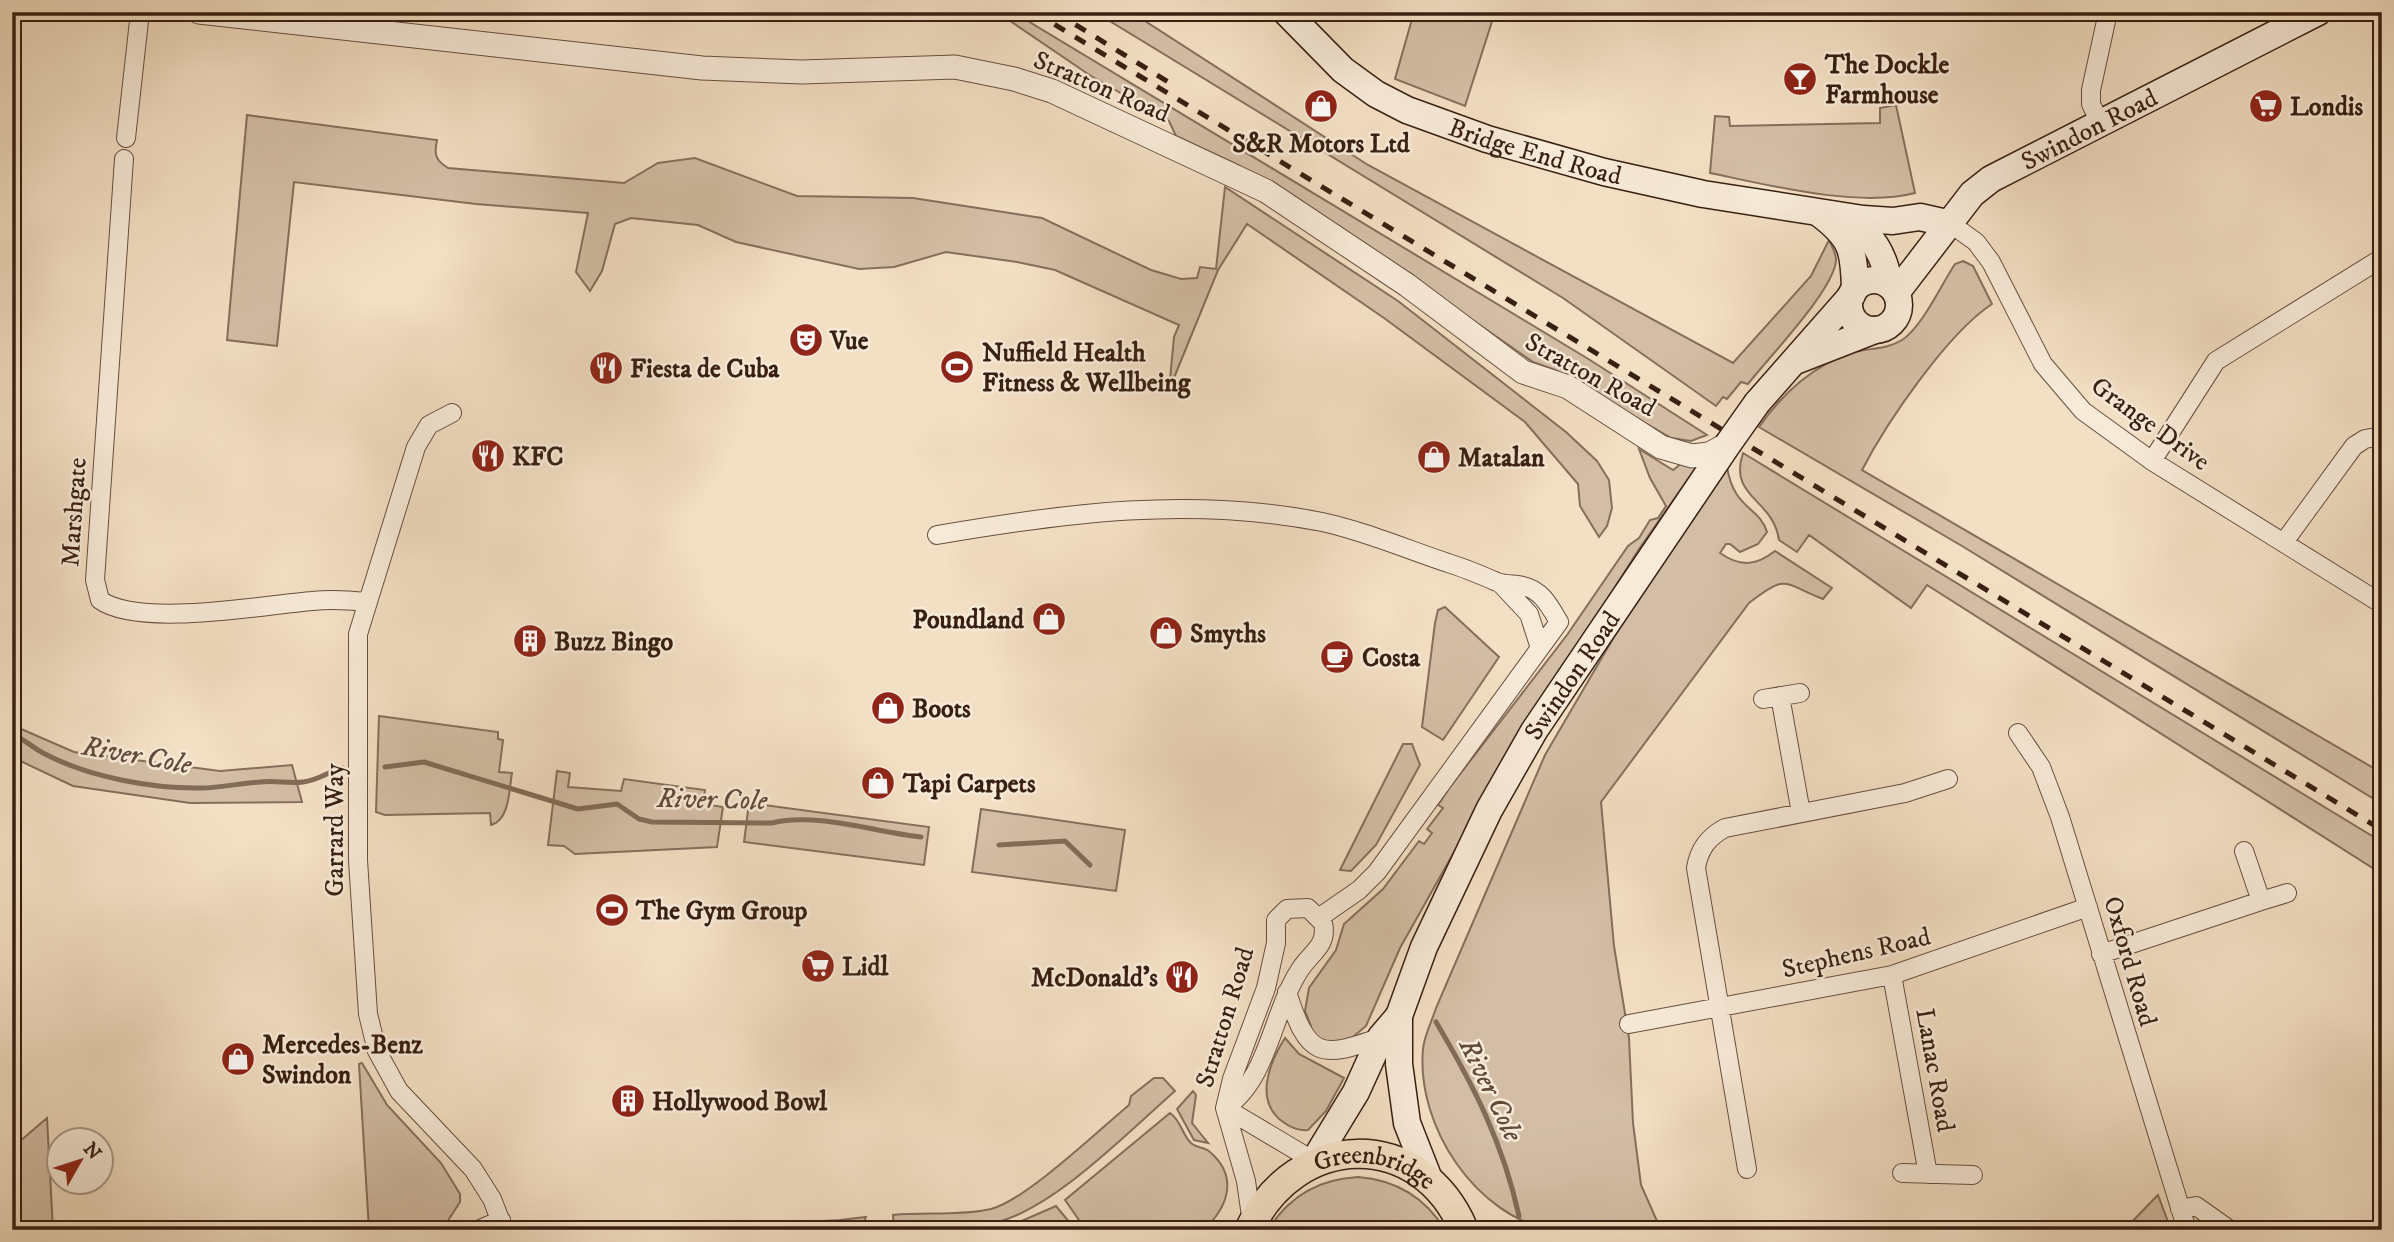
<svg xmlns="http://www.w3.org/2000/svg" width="2394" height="1242" font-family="'IM FELL DW Pica',serif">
  <rect width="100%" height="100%" fill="#f3dfc3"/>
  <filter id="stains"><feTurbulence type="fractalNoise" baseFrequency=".00286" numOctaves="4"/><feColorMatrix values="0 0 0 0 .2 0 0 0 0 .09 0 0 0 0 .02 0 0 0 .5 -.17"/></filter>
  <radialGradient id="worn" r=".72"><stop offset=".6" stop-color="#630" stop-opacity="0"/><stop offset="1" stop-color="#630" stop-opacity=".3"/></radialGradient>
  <path fill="#d3bea5" stroke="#866e5b" stroke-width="2" d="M997 12H1013L1590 360 1707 435 1691 441 1671 438 1555 370 1533 362 1334 224 1238 165 1176 136 1169 121 1091 76Z
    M1095 12H1131L1368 165 1733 363 1811 276 1829 240C1832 246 1836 253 1836 260 1835 289 1768 358 1748 384L1741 382 1727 399 1723 397 1716 406 1563 298Z
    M1414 12H1495L1465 106 1395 79Z
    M1896 105 1915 193C1858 208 1768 185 1710 173L1715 116 1729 117 1730 126 1880 123V108Z
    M247 115 437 140C434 154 435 160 448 168L624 183 658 163 695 158 797 196 913 198 1042 218 1151 270 1181 279 1197 278 1200 267 1216 269 1225 187 1398 301 1566 432 1597 461 1609 480 1612 508 1607 526 1599 537 1580 506 1578 484 1525 422 1384 318 1247 224 1218 270 1169 390 1174 337 1179 325 1055 270 1017 262 946 252 894 267 859 269 736 242 698 225 631 218 615 224 602 271 590 291 576 272 588 213 476 204 294 182 277 346 227 340Z
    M1963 261 1973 266 1992 304C1948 333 1888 420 1862 470L2382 773V804L1962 546 1759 427C1782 394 1815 363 1855 352 1871 348 1888 349 1902 340 1922 327 1941 285 1955 264Z
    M1639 449 1673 470 1682 463 1698 465 1639 549 1507 758 1400 948 1366 1026 1348 1041 1326 1043 1307 1030 1311 1026 1305 1011 1309 988 1336 950 1344 924 1383 889 1419 841 1424 844 1432 833 1427 829 1443 808 1438 805 1450 787 1567 635 1628 546 1639 538 1650 520 1658 518 1666 506 1650 478Z
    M1743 453 2382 842V874L1927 585 1911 608 1809 535 1797 552 1779 540C1773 498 1728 498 1743 453Z
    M1727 467C1734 510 1759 506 1767 532L1758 544 1740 552 1730 544H1726L1720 553C1740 567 1756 566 1775 551L1832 588 1823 599C1782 583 1788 573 1749 603L1601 802 1614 946 1629 1038 1633 1123 1641 1185 1661 1230C1628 1230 1585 1235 1553 1230 1476 1217 1416 1126 1423 1049 1424 1036 1432 1021 1436 1008L1545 755 1614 637Z
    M1445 607 1499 657 1443 740 1422 727 1435 623 1438 610Z
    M379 716 498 732V739L503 740 499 772 512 773C509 789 510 820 491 825L490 813 385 815 376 812Z
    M12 725 74 752 220 771 292 765 302 802 190 803 73 786 12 757Z
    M1403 744H1412L1420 765 1376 845 1351 871 1340 870Z
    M557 771 570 773 568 787 621 791 624 779 705 790 703 804 723 807 717 847 575 854 564 846 548 845Z
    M749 803 929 827 924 865 744 842Z
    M981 809 1125 830 1116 891 972 872Z
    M1285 1038 1299 1054 1344 1078 1326 1111 1308 1130C1298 1131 1291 1128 1283 1122 1254 1101 1269 1063 1285 1038Z
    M362 1063 387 1105 441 1163 460 1194V1202L442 1230H369L359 1064Z
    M1154 1078H1163L1175 1091C1128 1132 1055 1208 995 1223 962 1231 928 1230 894 1230L893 1215C926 1212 959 1216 991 1209 1026 1200 1099 1130 1129 1105L1131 1096Z
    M1193 1091 1196 1095 1192 1123 1208 1143 1194 1140 1177 1109Z
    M1170 1113C1181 1120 1182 1135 1191 1143 1196 1148 1205 1147 1210 1152 1239 1177 1228 1208 1203 1230H1086L1065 1200Z
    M47 1118 53 1230H12V1148Z
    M1358 1177C1396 1180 1425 1197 1445 1230H1268C1289 1196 1318 1179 1358 1177Z
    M2158 1195 2171 1230H2124L2156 1197Z
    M1056 1206 1070 1223 1071 1230H1001Z
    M866 1217 861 1230H663L840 1220Z"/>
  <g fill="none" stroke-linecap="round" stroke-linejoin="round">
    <path stroke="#826b57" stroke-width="5" d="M12 734C24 739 33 748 45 754 89 777 152 789 202 788 221 788 241 783 260 782 275 780 289 784 303 782 319 780 329 771 343 768
      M385 767 424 762 578 809 617 804 639 819 652 822 772 823C816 812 875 832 921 837
      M999 845 1065 841 1090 865
      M1436 1022C1474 1086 1503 1143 1519 1216"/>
    <g stroke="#674f3e" stroke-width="20">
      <path id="minor" d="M2100 123 2091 104V90L2108 12
        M126 138 140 12
        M124 159 95 580 100 600C140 628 263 605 312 601 330 599 348 600 366 602
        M1951 224 1976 242 1991 262 2043 364 2083 411 2152 461 2382 604
        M452 413 429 425 416 447 358 634V860L368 1014 377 1051 399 1091 473 1169 492 1199 504 1230
        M2152 461 2216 361 2382 258
        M937 535C1065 513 1192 496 1322 522 1364 531 1406 549 1448 563 1465 568 1481 575 1497 582 1505 585 1515 584 1523 586 1542 590 1550 607 1559 622L1377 872 1359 890 1320 917
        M2284 542 2354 446 2365 439 2382 436
        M1500 583 1529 614 1540 648
        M1780 696 1801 813
        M1763 699 1800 693
        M2018 733 2041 767 2060 817 2187 1230
        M2261 901 2287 893
        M2101 954 2261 901 2244 851
        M1892 975 1928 1174
        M1287 992C1308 1057 1319 1060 1381 1037
        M1629 1024 1892 975 2088 907
        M1225 1108C1269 1079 1272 1011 1301 968 1312 952 1328 945 1323 923L1308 908 1287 909 1276 920V943L1266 988 1232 1079 1225 1108 1246 1181 1252 1223
        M1225 1108 1314 1161
        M1747 1169 1696 868C1699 849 1708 837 1725 828L1905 793 1948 779
        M1902 1173 1973 1175
        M2180 1209 2196 1206 2230 1230
        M478 1230 501 1220"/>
    </g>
    <g stroke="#674f3e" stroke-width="25">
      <path id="tertiary" d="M199 12 702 68 802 72 955 67 1014 79 1052 91 1266 191 1407 285 1523 372 1568 387 1661 447 1692 456 1709 454 1728 444"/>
    </g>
    <g stroke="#381f11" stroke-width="29">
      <g id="secondary">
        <path id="s1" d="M1286 12 1343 70 1376 94 1407 110 1487 139 1604 172 1703 194 1863 219 1893 221 1920 217 1951 224"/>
        <path d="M1820 214C1852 238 1854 250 1855 289"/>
        <path d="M1847 217C1872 235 1885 254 1889 285"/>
        <circle cx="1874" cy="305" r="25"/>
        <path id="s2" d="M1896 293 1972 194 1991 179 2318 12"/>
        <path d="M1798 360 1875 330"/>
        <path d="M1757 403 1852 295"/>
        <path d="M1314 1161 1356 1092 1381 1037 1399 1016"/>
        <path id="s3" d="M1429 1179 1407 1123 1399 1064V1016L1424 947 1489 810 1534 731 1728 444"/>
      </g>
    </g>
    <g stroke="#381f11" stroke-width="31">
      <g id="primary">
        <path id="s4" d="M1249 1230C1295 1131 1420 1126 1464 1230"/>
      </g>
    </g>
    <use href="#minor" stroke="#f7ead8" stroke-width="18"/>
    <use href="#tertiary" stroke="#f7ead8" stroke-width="23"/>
    <use href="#secondary" stroke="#f7ead8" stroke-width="26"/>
    <use href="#primary" stroke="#f3dfc3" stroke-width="28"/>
    <path stroke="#381f11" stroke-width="5" stroke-dasharray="12 12" stroke-linecap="butt" d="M1034 12 2382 830
      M1055 12 1170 83"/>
    <g stroke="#381f11" stroke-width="29" stroke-linecap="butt">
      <path id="secondary-bridge" d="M1728 444 1757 403"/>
    </g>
    <use href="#secondary-bridge" stroke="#f7ead8" stroke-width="26"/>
  </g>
  <defs>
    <g id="bar-disc" transform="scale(1.75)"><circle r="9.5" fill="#8f2418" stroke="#f7ead8"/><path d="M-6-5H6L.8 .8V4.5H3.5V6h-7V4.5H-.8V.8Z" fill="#fff"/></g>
    <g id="shop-disc" transform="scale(1.75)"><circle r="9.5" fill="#8f2418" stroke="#f7ead8"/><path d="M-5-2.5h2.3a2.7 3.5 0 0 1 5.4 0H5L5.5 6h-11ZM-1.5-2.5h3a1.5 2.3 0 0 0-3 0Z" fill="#fff"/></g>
    <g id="supermarket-disc" transform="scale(1.75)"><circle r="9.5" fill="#8f2418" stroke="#f7ead8"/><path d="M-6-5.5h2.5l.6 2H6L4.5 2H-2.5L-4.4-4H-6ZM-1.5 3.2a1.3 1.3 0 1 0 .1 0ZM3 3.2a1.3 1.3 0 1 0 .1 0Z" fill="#fff"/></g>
    <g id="theatre-disc" transform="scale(1.75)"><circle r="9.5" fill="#8f2418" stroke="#f7ead8"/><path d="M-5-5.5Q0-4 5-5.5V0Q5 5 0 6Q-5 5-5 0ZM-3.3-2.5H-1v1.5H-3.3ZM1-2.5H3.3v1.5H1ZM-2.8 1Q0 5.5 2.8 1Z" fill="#fff"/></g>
    <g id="stadium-disc" transform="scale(1.75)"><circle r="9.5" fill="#8f2418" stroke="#f7ead8"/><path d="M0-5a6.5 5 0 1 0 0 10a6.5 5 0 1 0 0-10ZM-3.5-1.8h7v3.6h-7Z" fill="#fff"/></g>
    <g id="restaurant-disc" transform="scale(1.75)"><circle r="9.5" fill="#8f2418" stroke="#f7ead8"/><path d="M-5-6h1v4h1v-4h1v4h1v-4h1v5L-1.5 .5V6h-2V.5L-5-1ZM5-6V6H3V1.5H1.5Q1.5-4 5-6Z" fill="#fff"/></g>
    <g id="building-disc" transform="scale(1.75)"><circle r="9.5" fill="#8f2418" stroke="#f7ead8"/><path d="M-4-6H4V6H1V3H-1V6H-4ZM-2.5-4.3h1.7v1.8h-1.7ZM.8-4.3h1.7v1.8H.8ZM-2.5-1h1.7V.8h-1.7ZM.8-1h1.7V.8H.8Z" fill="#fff"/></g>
    <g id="cafe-disc" transform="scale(1.75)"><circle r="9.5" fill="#8f2418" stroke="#f7ead8"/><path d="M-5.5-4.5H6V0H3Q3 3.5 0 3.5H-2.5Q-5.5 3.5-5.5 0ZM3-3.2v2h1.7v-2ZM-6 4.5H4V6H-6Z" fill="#fff"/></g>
  </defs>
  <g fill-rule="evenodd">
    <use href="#bar-disc" x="1800" y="79"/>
    <use href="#shop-disc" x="1321" y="106"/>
    <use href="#supermarket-disc" x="2266" y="106"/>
    <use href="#theatre-disc" x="806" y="340"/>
    <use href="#stadium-disc" x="957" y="367"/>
    <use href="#restaurant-disc" x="606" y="368"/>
    <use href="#restaurant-disc" x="488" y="456"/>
    <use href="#shop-disc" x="1434" y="457"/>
    <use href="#shop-disc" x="1049" y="619"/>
    <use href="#shop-disc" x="1166" y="633"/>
    <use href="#building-disc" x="530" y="641"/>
    <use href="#cafe-disc" x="1337" y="657"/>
    <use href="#shop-disc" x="888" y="708"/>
    <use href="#shop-disc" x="878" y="783"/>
    <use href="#stadium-disc" x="612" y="910"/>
    <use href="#supermarket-disc" x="818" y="966"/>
    <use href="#restaurant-disc" x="1182" y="977"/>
    <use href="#shop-disc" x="238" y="1059"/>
    <use href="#building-disc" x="628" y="1101"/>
  </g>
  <g text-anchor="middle" stroke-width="5" stroke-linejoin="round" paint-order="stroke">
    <g font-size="26" font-weight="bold" fill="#381f11" stroke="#f7ead8" text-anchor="start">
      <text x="1825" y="73">The Dockle<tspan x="1825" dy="30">Farmhouse</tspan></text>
      <text x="2290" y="115">Londis</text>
      <text x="1321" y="152" text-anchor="middle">S&amp;R Motors Ltd</text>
      <text x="830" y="349">Vue</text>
      <text x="982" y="361">Nuffield Health<tspan x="982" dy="30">Fitness &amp; Wellbeing</tspan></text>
      <text x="630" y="377">Fiesta de Cuba</text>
      <text x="512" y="465">KFC</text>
      <text x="1458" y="466">Matalan</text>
      <text x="1024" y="628" text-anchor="end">Poundland</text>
      <text x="1190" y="642">Smyths</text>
      <text x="554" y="650">Buzz Bingo</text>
      <text x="1362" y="666">Costa</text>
      <text x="912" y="717">Boots</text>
      <text x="903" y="792">Tapi Carpets</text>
      <text x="636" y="919">The Gym Group</text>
      <text x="842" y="975">Lidl</text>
      <text x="1158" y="986" text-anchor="end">McDonald's</text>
      <text x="262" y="1053">Mercedes-Benz<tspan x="262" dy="30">Swindon</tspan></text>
      <text x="652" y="1110">Hollywood Bowl</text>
    </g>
    <g font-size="26" fill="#381f11" stroke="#f7ead8">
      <text transform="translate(1102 86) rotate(23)" y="9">Stratton Road</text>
      <text dy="9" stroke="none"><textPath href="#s2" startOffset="259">Swindon Road</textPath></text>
      <text dy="9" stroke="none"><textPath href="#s1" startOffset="292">Bridge End Road</textPath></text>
      <text transform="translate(1591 374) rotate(29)" y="9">Stratton Road</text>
      <text transform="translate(2151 423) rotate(36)" y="9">Grange Drive</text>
      <text transform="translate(73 512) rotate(-86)" y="9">Marshgate</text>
      <text dy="9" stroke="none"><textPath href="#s3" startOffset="551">Swindon Road</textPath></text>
      <text transform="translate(334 830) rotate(-90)" y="9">Garrard Way</text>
      <text transform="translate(1856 952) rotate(-13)" y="9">Stephens Road</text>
      <text transform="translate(2131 961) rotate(74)" y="9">Oxford Road</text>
      <text transform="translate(1224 1017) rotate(-73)" y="9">Stratton Road</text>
      <text transform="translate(1936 1070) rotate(80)" y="9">Lanac Road</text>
      <text dy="9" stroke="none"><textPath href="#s4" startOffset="159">Greenbridge</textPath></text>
    </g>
    <g font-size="28" font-style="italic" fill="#634b3a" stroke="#f7ead8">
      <text transform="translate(137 754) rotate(10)" y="10">River Cole</text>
      <text transform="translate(712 798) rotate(1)" y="10">River Cole</text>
      <text transform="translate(1492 1089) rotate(64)" y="10">River Cole</text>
    </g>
  </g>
  <rect width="2394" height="1242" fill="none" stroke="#f3dfc3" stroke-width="42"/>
  <rect x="14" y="14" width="2366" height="1214" fill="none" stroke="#381f11" stroke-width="3.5"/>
  <rect x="21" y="21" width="2352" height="1200" fill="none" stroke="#381f11" stroke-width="2"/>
  <g transform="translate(80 1161) rotate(51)"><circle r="33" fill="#f7ead8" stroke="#ab9988" stroke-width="2"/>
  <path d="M0-5L12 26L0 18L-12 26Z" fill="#8f2418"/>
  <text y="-10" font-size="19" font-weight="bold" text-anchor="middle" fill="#381f11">N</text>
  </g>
  <rect width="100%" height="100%" filter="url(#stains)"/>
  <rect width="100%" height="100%" fill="url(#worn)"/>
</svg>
